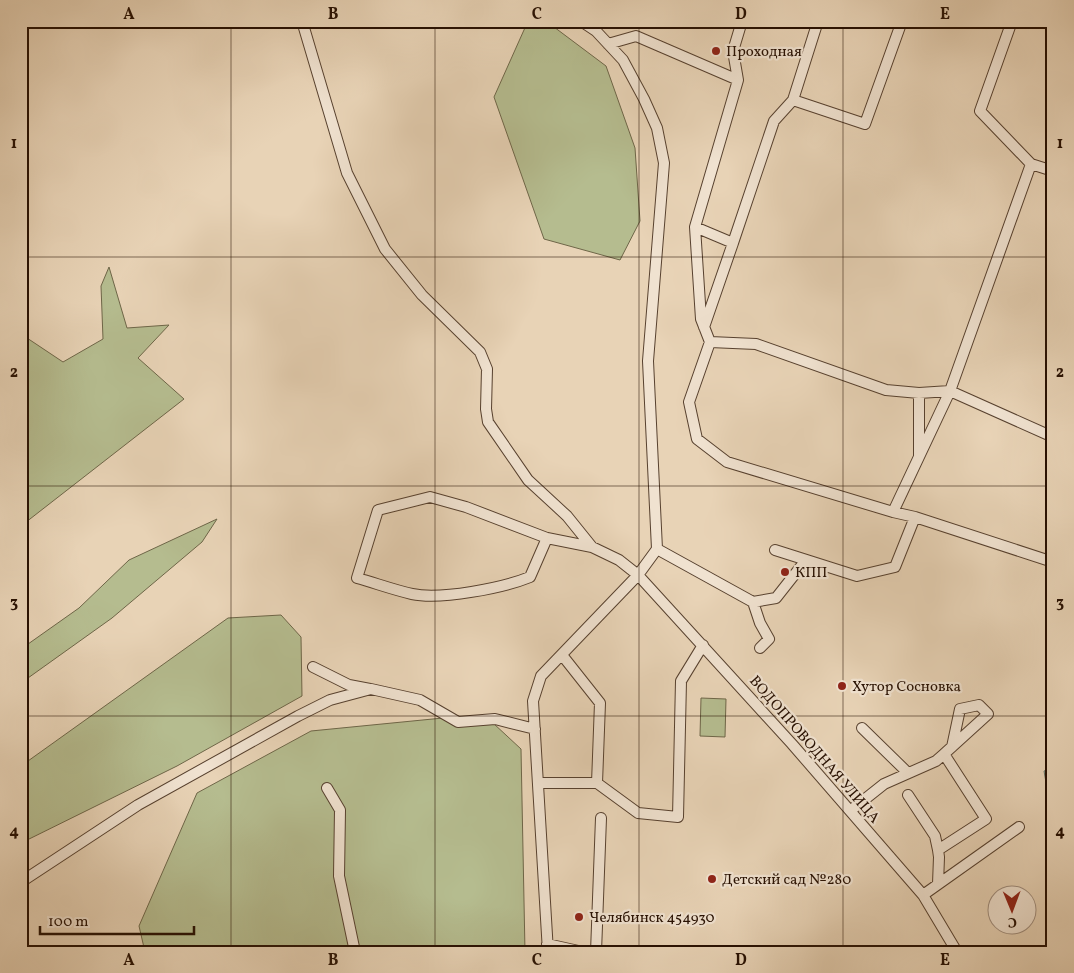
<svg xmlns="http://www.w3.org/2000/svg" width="1074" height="973" font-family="Vollkorn,serif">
  <rect width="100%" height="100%" fill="#e8d3b6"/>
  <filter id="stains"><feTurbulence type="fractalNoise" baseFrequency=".004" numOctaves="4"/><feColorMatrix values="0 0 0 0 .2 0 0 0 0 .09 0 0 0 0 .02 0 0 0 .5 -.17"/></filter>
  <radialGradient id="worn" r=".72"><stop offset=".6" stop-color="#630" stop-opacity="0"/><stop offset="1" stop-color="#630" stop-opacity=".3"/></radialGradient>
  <path fill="#b5bc8f" stroke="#6e6648" d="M528 21H546L606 66 635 148 640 221 620 260 544 239 494 97Z
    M109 267 127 328 169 325 138 358 184 399 21 526V334L63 362 103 339 101 286Z
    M217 519 202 542 112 618 21 683V649L79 608 129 560Z
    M281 615 301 637 302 696 177 766 21 843V766L228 618Z
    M701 698 726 699 725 737 700 736Z
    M453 717 493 723 521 749 525 952H145L139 926 197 793 311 731Z"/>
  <path fill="#97b8ac" stroke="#6a7568" d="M1053 768V823L1044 771Z"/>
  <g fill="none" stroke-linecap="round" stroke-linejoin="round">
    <g stroke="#57412f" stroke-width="12">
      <path id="minor" d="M302 21 347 173 385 249 422 295 480 352 487 369 486 409 488 422 528 480 567 516 592 547
        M742 21 733 51 738 80 695 227 701 319 710 342 689 402 697 439 727 462 893 512 915 517 1053 562
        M608 44 636 36 738 80
        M793 100 865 124 902 21
        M1031 164 1053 171
        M695 227 733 243 774 121 793 100 818 21
        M704 327 733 243
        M710 342 756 344 886 390 919 393 950 391 1053 437
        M919 455V393
        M893 512 950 391 1031 164 980 111 1012 21
        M547 538 530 577C503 588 441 600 412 594 394 590 375 583 357 578L378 510 430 497 466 507 547 538 592 547 619 560 638 575 792 744 923 895 957 952
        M657 549 753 602 776 598 806 560
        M775 550 857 576 895 567 915 517
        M753 602 760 623 769 639 760 648
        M313 667 349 685 370 689
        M862 728 908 773
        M944 754 988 714 979 705 960 709 952 747
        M538 783H597L600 703 562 655
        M597 783 638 813 678 817 681 681 703 645
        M327 788 340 810 339 876 355 952
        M908 795 935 836 938 850
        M850 811 884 784 936 761 944 754 986 819 938 850 939 857 938 884
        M21 882 138 805 298 716 330 700 371 689 420 700 458 722 495 719 535 729
        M923 895 1019 827
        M547 944 583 952
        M548 952 533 701 541 676 638 575 657 549 648 361 664 163 657 128 644 99 623 60 596 31 581 21
        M596 952 601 818"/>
    </g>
    <use href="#minor" stroke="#f0e2d0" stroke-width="10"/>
  </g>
  <path fill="none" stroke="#271002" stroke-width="1" stroke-opacity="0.55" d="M231 21V952M435 21V952M639 21V952M843 21V952M21 257H1053M21 486H1053M21 716H1053"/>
  <g fill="#8f2418" stroke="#f0e2d0" stroke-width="2">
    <circle cx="716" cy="51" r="5"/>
    <circle cx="785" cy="572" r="5"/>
    <circle cx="842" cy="686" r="5"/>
    <circle cx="712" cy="879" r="5"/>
    <circle cx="579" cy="917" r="5"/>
  </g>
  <g text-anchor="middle" stroke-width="4.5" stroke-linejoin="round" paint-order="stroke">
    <g font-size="15" fill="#271002" stroke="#f0e2d0" text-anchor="start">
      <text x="726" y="56">Проходная</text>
      <text x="795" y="577">КПП</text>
      <text x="852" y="691">Хутор Сосновка</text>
      <text x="722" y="884">Детский сад №280</text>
      <text x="589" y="922">Челябинск 454930</text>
    </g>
    <g font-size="15" fill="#271002" stroke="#f0e2d0">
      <text transform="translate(815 749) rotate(49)" y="5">ВОДОПРОВОДНАЯ УЛИЦА</text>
    </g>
  </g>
  <rect width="1074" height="973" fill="none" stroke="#e8d3b6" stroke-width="55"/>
  <g transform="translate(1012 910) rotate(179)"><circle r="24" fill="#f0e2d0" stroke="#a08e7e"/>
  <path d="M0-4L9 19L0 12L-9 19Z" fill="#8f2418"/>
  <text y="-8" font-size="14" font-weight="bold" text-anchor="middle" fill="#271002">С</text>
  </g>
  <path d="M40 926v8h154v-8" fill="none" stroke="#271002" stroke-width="2.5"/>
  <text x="48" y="926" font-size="15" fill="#271002" stroke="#f0e2d0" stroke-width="4" paint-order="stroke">100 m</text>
  <rect x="28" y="28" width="1018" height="918" fill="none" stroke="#271002" stroke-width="2"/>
  <g font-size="16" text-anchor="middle" font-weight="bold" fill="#271002">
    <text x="129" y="19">A</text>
    <text x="333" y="19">B</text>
    <text x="537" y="19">C</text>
    <text x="741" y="19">D</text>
    <text x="945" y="19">E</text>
    <text x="14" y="148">1</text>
    <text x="1060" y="148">1</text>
    <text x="14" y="377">2</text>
    <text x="1060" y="377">2</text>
    <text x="14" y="607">3</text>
    <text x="1060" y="607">3</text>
    <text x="14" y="836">4</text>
    <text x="1060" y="836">4</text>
    <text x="129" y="965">A</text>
    <text x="333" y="965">B</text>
    <text x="537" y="965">C</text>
    <text x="741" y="965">D</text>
    <text x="945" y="965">E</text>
  </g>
  <rect width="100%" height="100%" filter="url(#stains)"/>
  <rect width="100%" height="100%" fill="url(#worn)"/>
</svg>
